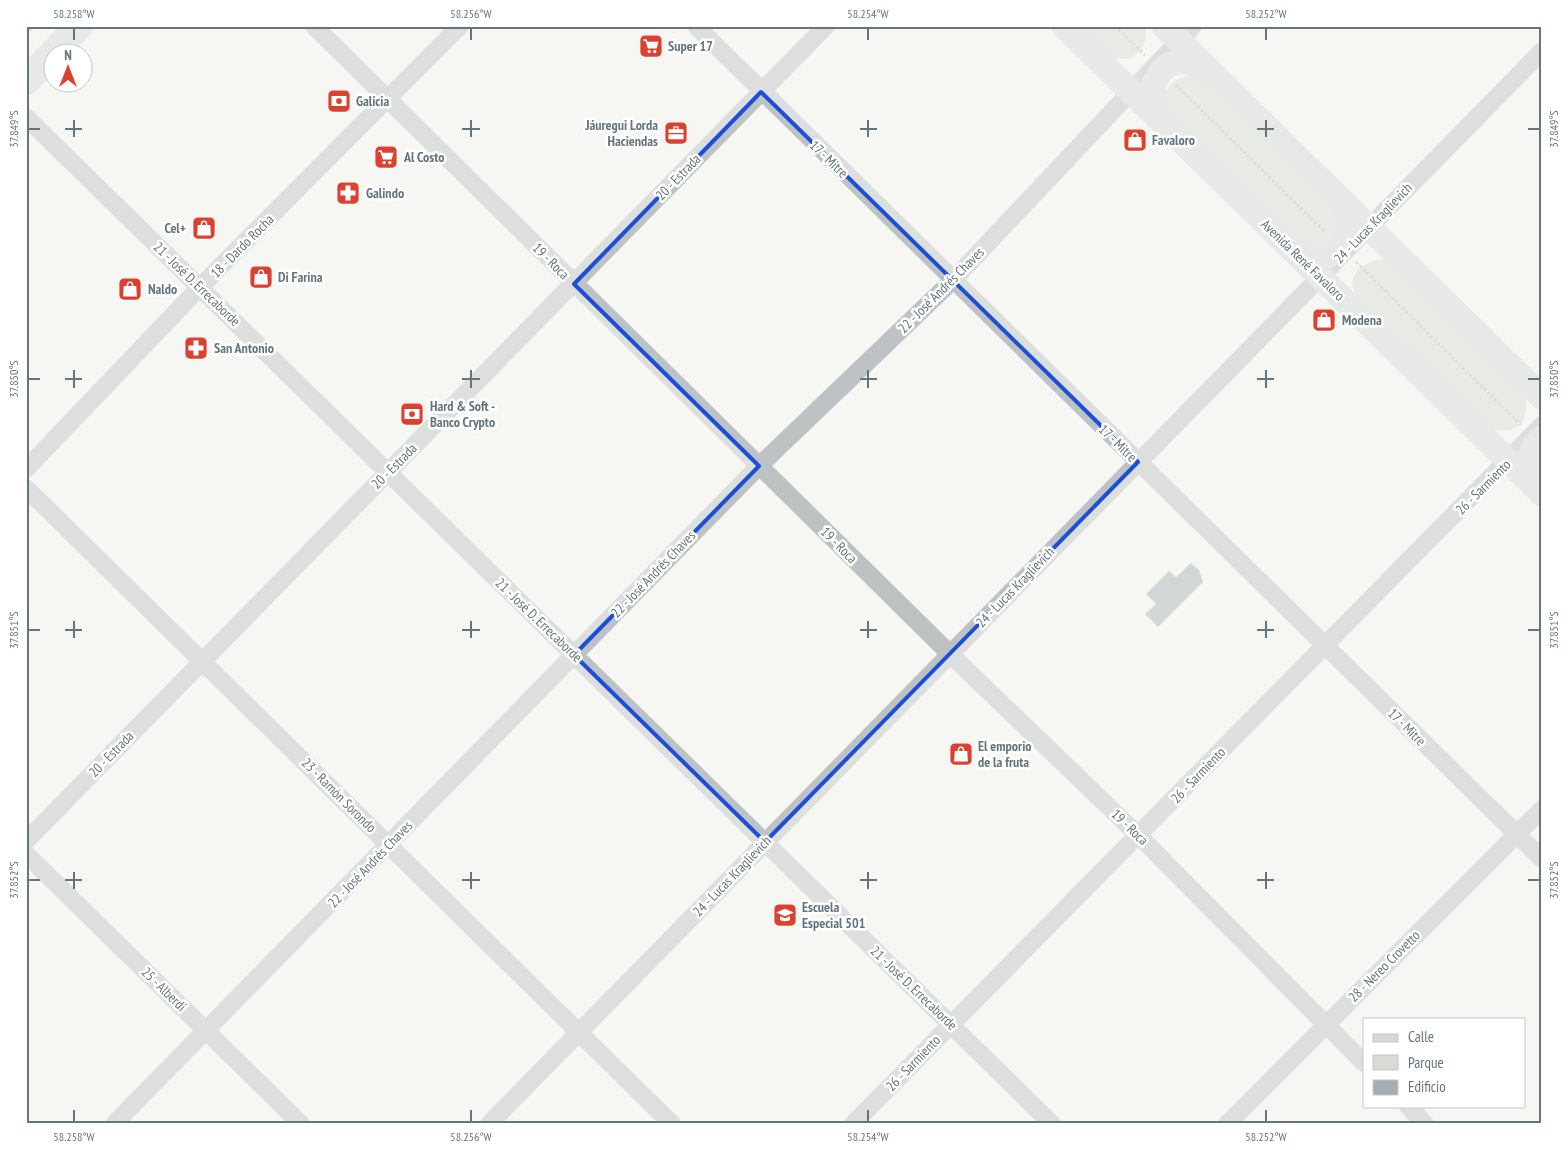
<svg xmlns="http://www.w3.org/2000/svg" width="1568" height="1150" font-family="'PT Sans Narrow',sans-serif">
  <rect width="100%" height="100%" fill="#f6f6f3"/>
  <path fill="#d7dbd3" d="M1079 26H1145C1148 42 1143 50 1130 59L1112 58Z
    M1193 75 1204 79 1335 208 1336 233C1323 246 1320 246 1302 245L1169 115 1165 93C1172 81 1178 77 1193 75Z
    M1382 259 1394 263 1525 392C1527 407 1528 427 1509 430 1504 431 1497 430 1492 429L1359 299C1357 296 1354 291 1353 288 1349 270 1369 261 1382 259Z"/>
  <path fill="#a5afb3" stroke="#d8d8d6" d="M1191 563 1199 570 1203 582 1158 627 1145 614 1156 604 1146 594 1169 571 1176 577Z"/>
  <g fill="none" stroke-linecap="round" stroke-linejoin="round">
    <path stroke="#b6babc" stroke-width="2.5" stroke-dasharray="2.5 2.5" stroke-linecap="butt" d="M1115 26 1145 55
      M26 34 34 26
      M1176 85 1325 232
      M1356 262 1521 425"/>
    <path stroke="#bdc3c5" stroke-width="18" d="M314 26 950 654 1138 835 1364 1063
      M696 26 1542 859
      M26 117 1052 1124
      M26 469 200 287 460 26
      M26 488 672 1124
      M26 841 826 26
      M26 854 301 1124
      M1408 1106 1425 1124
      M114 1124 759 466 953 280 1193 26
      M489 1124 1542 51
      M853 1124 1542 425
      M1227 1124 1542 809"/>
    <path stroke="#d4d8db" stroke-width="25" d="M1064 26 1542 494
      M1164 26 1542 397
      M1159 119C1157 109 1153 98 1153 87 1153 83 1156 80 1158 76 1170 56 1188 61 1207 68
      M1290 248 1312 256H1328L1340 246 1348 233 1347 218 1341 200
      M1538 490C1532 472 1523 452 1542 438"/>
    <path stroke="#d4d8db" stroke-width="28" d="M54 52 79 26
      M26 81 52 54"/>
  </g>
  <path d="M0 0H1568V1150H0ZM761 92 1138 462 765 842 574 655 759 466 574 284Z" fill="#f6f6f3" fill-opacity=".55" fill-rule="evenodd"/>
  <path fill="none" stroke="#1d4ed8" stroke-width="4" stroke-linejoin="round" d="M761 92 1138 462 765 842 574 655 759 466 574 284Z"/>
  <path fill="none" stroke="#63757d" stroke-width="2" d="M74 28V40M471 28V40M868 28V40M1266 28V40M74 120V137M471 120V137M868 120V137M1266 120V137M28 129H40M65 129H82M462 129H480M860 129H877M1257 129H1274M1528 129H1540M74 370V388M471 370V388M868 370V388M1266 370V388M28 379H40M65 379H82M462 379H480M860 379H877M1257 379H1274M1528 379H1540M74 621V638M471 621V638M868 621V638M1266 621V638M28 630H40M65 630H82M462 630H480M860 630H877M1257 630H1274M1528 630H1540M74 872V889M471 872V889M868 872V889M1266 872V889M28 880H40M65 880H82M462 880H480M860 880H877M1257 880H1274M1528 880H1540M74 1110V1122M471 1110V1122M868 1110V1122M1266 1110V1122"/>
  <defs>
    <g id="supermarket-square" transform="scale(1.25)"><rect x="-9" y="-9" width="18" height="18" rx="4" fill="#db412f" stroke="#fff"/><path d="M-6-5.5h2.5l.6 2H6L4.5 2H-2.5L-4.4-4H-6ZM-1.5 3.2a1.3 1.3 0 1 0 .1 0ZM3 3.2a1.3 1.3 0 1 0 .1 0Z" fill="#fff"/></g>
    <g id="bank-square" transform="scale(1.25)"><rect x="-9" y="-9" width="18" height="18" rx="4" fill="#db412f" stroke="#fff"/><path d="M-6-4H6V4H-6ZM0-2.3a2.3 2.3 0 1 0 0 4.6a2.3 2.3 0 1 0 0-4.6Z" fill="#fff"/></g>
    <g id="office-square" transform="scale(1.25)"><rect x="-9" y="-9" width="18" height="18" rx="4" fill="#db412f" stroke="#fff"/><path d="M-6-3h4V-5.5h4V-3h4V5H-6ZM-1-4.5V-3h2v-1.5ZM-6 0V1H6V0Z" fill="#fff"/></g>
    <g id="shop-square" transform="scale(1.25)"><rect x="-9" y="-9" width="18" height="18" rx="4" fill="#db412f" stroke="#fff"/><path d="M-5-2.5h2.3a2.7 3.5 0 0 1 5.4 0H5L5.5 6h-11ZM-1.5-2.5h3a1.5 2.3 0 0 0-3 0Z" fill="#fff"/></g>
    <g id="pharmacy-square" transform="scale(1.25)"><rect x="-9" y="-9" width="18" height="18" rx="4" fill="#db412f" stroke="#fff"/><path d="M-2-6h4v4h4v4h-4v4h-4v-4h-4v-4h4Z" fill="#fff"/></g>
    <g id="school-square" transform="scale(1.25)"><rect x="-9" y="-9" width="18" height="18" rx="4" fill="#db412f" stroke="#fff"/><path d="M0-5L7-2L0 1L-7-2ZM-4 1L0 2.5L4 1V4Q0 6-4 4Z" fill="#fff"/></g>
  </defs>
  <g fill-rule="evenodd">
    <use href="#supermarket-square" x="651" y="46"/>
    <use href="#bank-square" x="339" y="101"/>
    <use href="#office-square" x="676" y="133"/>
    <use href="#shop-square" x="1135" y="140"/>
    <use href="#supermarket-square" x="386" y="157"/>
    <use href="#pharmacy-square" x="348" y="193"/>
    <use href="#shop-square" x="204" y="228"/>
    <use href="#shop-square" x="261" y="277"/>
    <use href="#shop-square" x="130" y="289"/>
    <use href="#shop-square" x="1324" y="320"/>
    <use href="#pharmacy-square" x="196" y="348"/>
    <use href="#bank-square" x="412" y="414"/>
    <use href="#shop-square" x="961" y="754"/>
    <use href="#school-square" x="785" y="915"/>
  </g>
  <g text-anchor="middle" stroke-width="5" stroke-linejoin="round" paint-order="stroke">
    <g font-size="14" font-weight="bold" fill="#63757d" stroke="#fff" text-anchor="start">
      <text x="668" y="51">Super 17</text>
      <text x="356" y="106">Galicia</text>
      <text x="658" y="130" text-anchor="end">Jáuregui Lorda<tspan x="658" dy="16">Haciendas</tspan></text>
      <text x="1152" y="145">Favaloro</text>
      <text x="404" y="162">Al Costo</text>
      <text x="366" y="198">Galindo</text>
      <text x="186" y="233" text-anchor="end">Cel+</text>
      <text x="278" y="282">Di Farina</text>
      <text x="148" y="294">Naldo</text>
      <text x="1342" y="325">Modena</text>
      <text x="214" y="353">San Antonio</text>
      <text x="430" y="411">Hard &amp; Soft -<tspan x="430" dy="16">Banco Crypto</tspan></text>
      <text x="978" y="751">El emporio<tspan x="978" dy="16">de la fruta</tspan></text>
      <text x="802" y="912">Escuela<tspan x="802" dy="16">Especial 501</tspan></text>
    </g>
    <g font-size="14" fill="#63757d" stroke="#fff">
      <text transform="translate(829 159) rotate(44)" y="5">17 - Mitre</text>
      <text transform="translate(678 177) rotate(-46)" y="5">20 - Estrada</text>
      <text transform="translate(1373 223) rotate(-46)" y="5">24 - Lucas Kraglievich</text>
      <text transform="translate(242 246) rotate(-45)" y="5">18 - Dardo Rocha</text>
      <text transform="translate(1303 260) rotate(44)" y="5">Avenida René Favaloro</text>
      <text transform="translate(551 261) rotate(45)" y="5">19 - Roca</text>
      <text transform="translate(197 284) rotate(44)" y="5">21 - José D. Errecaborde</text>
      <text transform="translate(941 290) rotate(-45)" y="5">22 - José Andrés Chaves</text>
      <text transform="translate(1118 443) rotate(44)" y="5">17 - Mitre</text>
      <text transform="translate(394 466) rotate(-45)" y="5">20 - Estrada</text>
      <text transform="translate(1483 487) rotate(-45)" y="5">26 - Sarmiento</text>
      <text transform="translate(839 545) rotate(45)" y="5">19 - Roca</text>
      <text transform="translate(653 574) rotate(-46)" y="5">22 - José Andrés Chaves</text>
      <text transform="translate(1015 587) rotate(-46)" y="5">24 - Lucas Kraglievich</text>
      <text transform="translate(539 620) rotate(44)" y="5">21 - José D. Errecaborde</text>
      <text transform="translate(1407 727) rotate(45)" y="5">17 - Mitre</text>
      <text transform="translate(111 754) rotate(-46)" y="5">20 - Estrada</text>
      <text transform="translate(1198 775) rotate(-46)" y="5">26 - Sarmiento</text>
      <text transform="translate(339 795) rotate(45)" y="5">23 - Ramón Sorondo</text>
      <text transform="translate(1130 827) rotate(44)" y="5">19 - Roca</text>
      <text transform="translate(370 864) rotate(-46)" y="5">22 - José Andrés Chaves</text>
      <text transform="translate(732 876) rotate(-46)" y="5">24 - Lucas Kraglievich</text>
      <text transform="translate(1384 966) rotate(-45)" y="5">28 - Nereo Crovetto</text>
      <text transform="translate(914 988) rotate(44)" y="5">21 - José D. Errecaborde</text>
      <text transform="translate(164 989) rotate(44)" y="5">25 - Alberdi</text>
      <text transform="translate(913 1063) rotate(-46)" y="5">26 - Sarmiento</text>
    </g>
  </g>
  <rect width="1568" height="1150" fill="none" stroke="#ffffff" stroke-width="55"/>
  <rect x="1363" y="1018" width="162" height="90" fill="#ffffff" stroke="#c1c8cb"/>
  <rect x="1373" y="1034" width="25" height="8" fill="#d4d8db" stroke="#c1c8cb"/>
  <text x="1408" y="1042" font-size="15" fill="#63757d">Calle</text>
  <rect x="1373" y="1055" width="25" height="15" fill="#d7dbd3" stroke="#c1c8cb"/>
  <text x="1408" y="1068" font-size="15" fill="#63757d">Parque</text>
  <rect x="1373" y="1080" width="25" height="15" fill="#a5afb3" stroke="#c1c8cb"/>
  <text x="1408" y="1092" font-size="15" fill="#63757d">Edificio</text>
  <g transform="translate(68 68)"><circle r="24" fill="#ffffff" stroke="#c1c8cb"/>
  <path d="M0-4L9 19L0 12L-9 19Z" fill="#db412f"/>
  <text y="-8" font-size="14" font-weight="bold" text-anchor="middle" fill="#63757d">N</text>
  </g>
  <rect x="28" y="28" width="1512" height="1094" fill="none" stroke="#63757d" stroke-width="2"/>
  <g font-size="12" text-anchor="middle" fill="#63757d">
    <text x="74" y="18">58.258°W</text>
    <text x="471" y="18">58.256°W</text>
    <text x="868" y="18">58.254°W</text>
    <text x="1266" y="18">58.252°W</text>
    <text transform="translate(14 129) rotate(-90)" y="4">37.849°S</text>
    <text transform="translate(1554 129) rotate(-90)" y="4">37.849°S</text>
    <text transform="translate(14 379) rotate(-90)" y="4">37.850°S</text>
    <text transform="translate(1554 379) rotate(-90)" y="4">37.850°S</text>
    <text transform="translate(14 630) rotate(-90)" y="4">37.851°S</text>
    <text transform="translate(1554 630) rotate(-90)" y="4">37.851°S</text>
    <text transform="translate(14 880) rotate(-90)" y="4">37.852°S</text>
    <text transform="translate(1554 880) rotate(-90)" y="4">37.852°S</text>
    <text x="74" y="1141">58.258°W</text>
    <text x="471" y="1141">58.256°W</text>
    <text x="868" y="1141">58.254°W</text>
    <text x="1266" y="1141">58.252°W</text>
  </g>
</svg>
